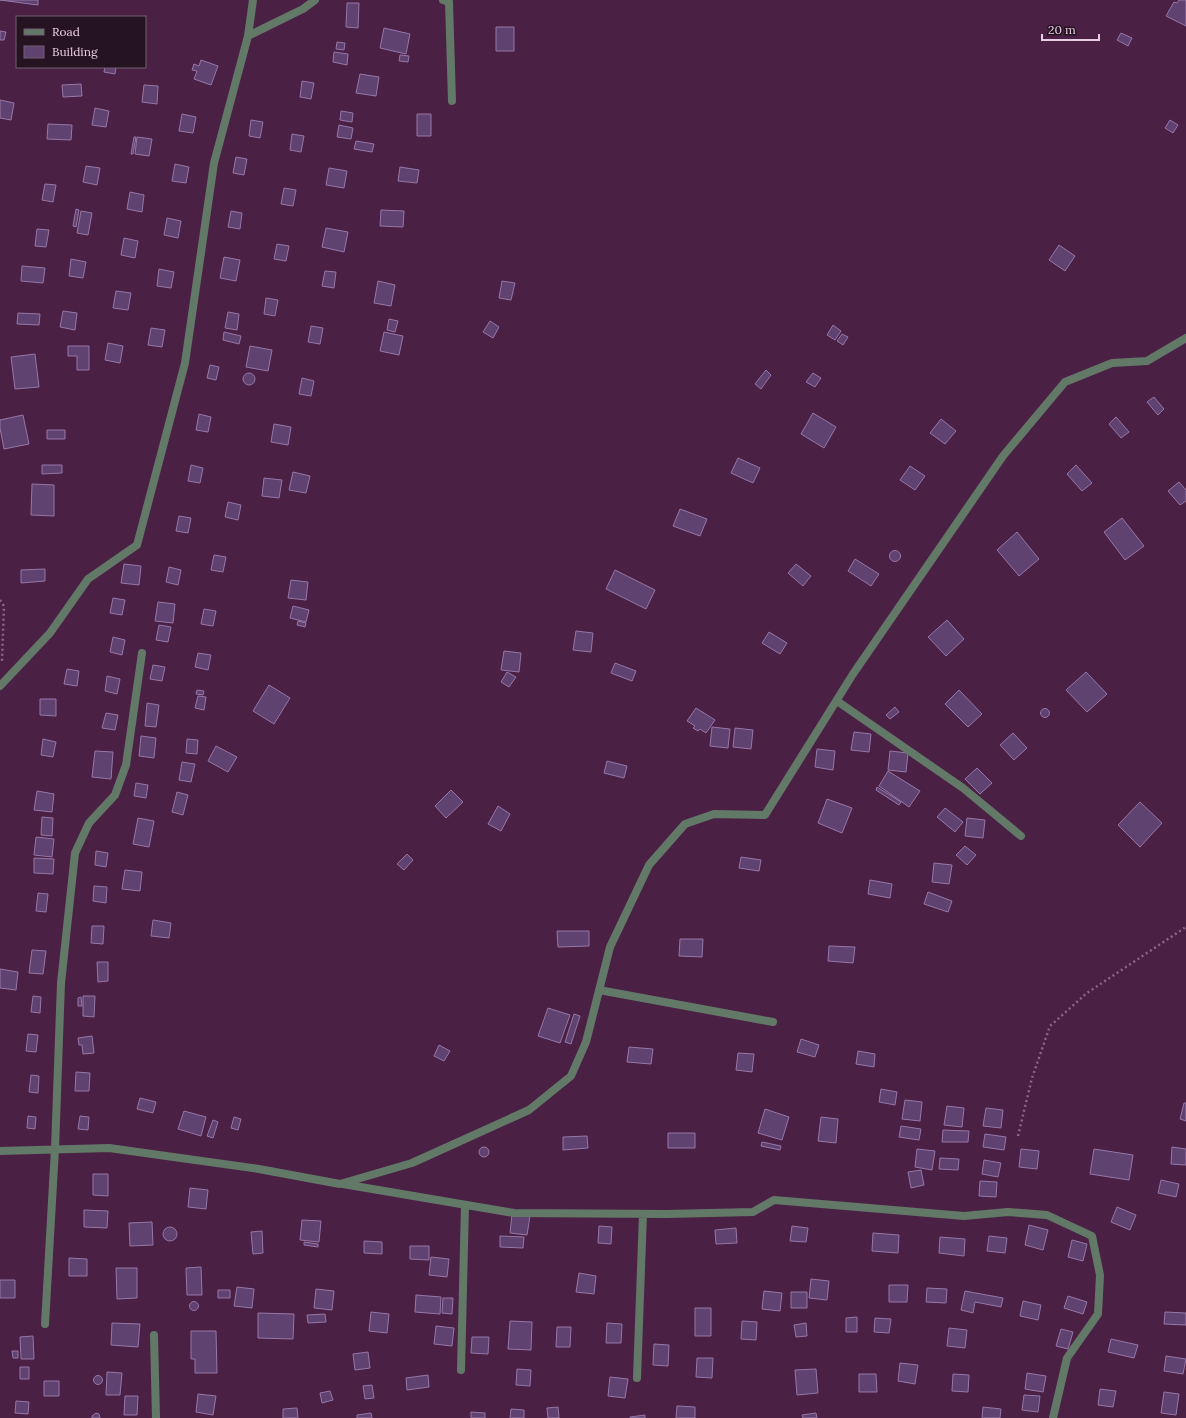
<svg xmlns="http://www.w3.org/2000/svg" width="1186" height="1418" font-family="Lora,serif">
  <rect width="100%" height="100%" fill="#4a2144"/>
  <path fill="#604270" stroke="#9677a8" d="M0 0H38V5Z
    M1179 0H1186V26L1166 16 1174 2 1177 3Z
    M347 3H359L358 28 346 27Z
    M496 27H514V51H496Z
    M384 28 410 34 406 54 380 48Z
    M0 31 6 32 4 40H0Z
    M1121 33 1132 38 1128 46 1117 40Z
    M337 42 345 43 344 50 336 49Z
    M334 52 348 54 347 65 333 62Z
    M400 55 409 56 408 62 399 61Z
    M201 60 218 66 211 85 194 79 197 71 192 70 194 64 199 66Z
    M105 67H116L115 74 104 72Z
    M360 74 379 77 376 96 356 93Z
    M302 81 314 83 311 99 300 97Z
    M81 84 82 96 63 97 62 85Z
    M144 85 158 86 157 104 142 102Z
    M0 100 14 103 11 120 0 118Z
    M95 108 109 111 106 127 92 125Z
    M341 111 353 113 352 122 340 120Z
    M182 114 196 117 193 133 179 131Z
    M417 114H431V136H417Z
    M251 120 263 122 260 138 249 136Z
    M1170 120 1178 125 1173 133 1165 128Z
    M48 124 72 125 71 140 47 139Z
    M339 125 353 128 351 139 337 137Z
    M292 134 304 136 301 152 290 150Z
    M134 137H136L133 154H131Z
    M137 137 152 139 149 156 135 154Z
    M356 141 374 144 372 152 354 149Z
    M236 157 247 159 244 175 233 173Z
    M175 164 189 167 186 183 172 181Z
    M86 166 100 168 97 185 83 182Z
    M400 167 419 170 417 183 398 181Z
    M329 168 347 171 344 188 326 185Z
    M45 184 56 185 53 202 42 200Z
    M284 188 296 190 293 206 281 204Z
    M130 192 144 195 142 212 127 209Z
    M76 209 79 210 76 227 73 226Z
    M381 210 404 211 403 227 380 226Z
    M81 211 92 213 88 235 77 233Z
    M231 211 242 213 240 229 228 227Z
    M167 218 181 221 178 238 164 235Z
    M326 228 348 232 344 252 322 247Z
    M37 229 49 230 46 247 35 246Z
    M124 238 138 241 135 258 121 255Z
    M277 244 289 246 286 261 274 259Z
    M1059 245 1075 256 1065 271 1049 260Z
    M224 257 240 260 236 281 220 278Z
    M71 259 86 262 83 278 69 276Z
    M22 266 45 268 43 283 21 281Z
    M159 269 174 272 171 288 157 286Z
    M325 271 336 272 334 288 322 286Z
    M378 281 395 285 391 306 374 303Z
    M502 281 515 283 511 300 499 298Z
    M116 291 131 293 128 310 113 308Z
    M266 298 278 300 275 316 264 314Z
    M63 311 77 313 75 330 60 327Z
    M228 312 239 314 237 330 225 328Z
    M18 313 40 314 39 325 17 324Z
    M389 319 398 321 395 332 387 330Z
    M490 321 499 327 493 338 483 332Z
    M833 325 841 331 835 340 827 335Z
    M311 326 323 328 320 344 308 342Z
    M151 328 165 330 162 347 148 345Z
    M224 332 241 336 239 344 223 340Z
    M384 332 403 336 399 355 380 351Z
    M842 334 848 337 843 345 837 341Z
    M108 343 123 346 120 363 105 360Z
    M68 346H89V370H77V356H68Z
    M250 346 272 350 268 371 246 367Z
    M35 354 39 387 15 389 11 357Z
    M210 365 219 367 216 380 207 378Z
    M766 370 771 375 761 389 755 384Z
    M813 373 821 378 815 387 806 382Z
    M243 379a6 6 0 1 1 12 0a6 6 0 1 1-12 0Z
    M302 378 314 381 311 396 299 394Z
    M1154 397 1164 409 1158 415 1147 402Z
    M813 413 836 427 824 448 801 434Z
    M199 414 211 417 208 432 196 430Z
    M23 415 29 444 4 449 0 428V420Z
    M1116 417 1129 432 1121 438 1109 424Z
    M941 419 956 431 945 444 930 433Z
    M274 424 291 427 288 445 271 442Z
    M47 430H65V439H47Z
    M738 458 760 468 753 483 731 473Z
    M42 465H62V473L42 474Z
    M191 465 203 468 200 483 188 481Z
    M1076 465 1092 483 1082 491 1067 474Z
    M910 466 925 476 915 490 900 480Z
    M293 472 310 476 306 493 289 490Z
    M264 478 282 480 279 498 262 496Z
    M1179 482 1186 490V501L1180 505 1168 491Z
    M32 484 54 485V516L31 515Z
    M228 502 241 505 238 520 225 517Z
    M680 509 707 519 700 536 673 526Z
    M179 516 191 518 188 533 176 531Z
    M1122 518 1144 546 1125 560 1104 532Z
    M1017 532 1039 559 1019 576 997 550Z
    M889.5 556a5.5 5.5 0 1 1 11 0a5.5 5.5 0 1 1-11 0Z
    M214 555 226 557 223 572 211 570Z
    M855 559 879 574 871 586 848 571Z
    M124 564 141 566 139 585 121 583Z
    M796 564 811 576 803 586 788 573Z
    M169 567 181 570 178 585 166 582Z
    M45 569V581L21 583V570Z
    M615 570 655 590 646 609 606 589Z
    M291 580 308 582 306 600 288 598Z
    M113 598 125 600 122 615 110 613Z
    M158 602 175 604 173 623 155 621Z
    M293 606 309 610 306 622 290 618Z
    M204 609 216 611 213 626 201 624Z
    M947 620 964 639 946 656 928 637Z
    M298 621 306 623 305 627 297 625Z
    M159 625 171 627 168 642 156 640Z
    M576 631 593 633 591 652 573 650Z
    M769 632 787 643 780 654 762 643Z
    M113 637 125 640 122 655 110 652Z
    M504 651 521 653 519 672 501 670Z
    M198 653 211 655 208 670 195 667Z
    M615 663 636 671 632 681 611 673Z
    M153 665 165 667 162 681 150 679Z
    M67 669 79 671 77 686 64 684Z
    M507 672 516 677 509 687 501 682Z
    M1086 672 1107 694 1087 712 1066 690Z
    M107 676 120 679 117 694 105 691Z
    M269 685 290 698 274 724 253 711Z
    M197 690 204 691 203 695 196 694Z
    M959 690 982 714 968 727 945 704Z
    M198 696 206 697 204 710 195 708Z
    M40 699H56V716L40 715Z
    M147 703 159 705 156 727 145 726Z
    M895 707 899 712 890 719 886 715Z
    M696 708 715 720 706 733 700 729 698 731 693 728 695 726 687 721Z
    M1040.5 713a4.5 4.5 0 1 1 9 0a4.5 4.5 0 1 1-9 0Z
    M106 713 118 715 115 730 102 728Z
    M712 727 730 729 728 748 710 746Z
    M735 728 753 730 751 749 733 747Z
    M854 732 871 734 869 752 851 750Z
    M1013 733 1027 748 1014 760 1000 745Z
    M141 736 156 738 154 758 139 756Z
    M43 739 56 742 53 757 41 755Z
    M187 739 198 740 197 754 186 753Z
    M216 746 237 757 228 772 208 761Z
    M817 749 835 751 833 770 815 767Z
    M95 751 113 752 111 779 92 777Z
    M890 751 908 753 906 772 888 770Z
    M607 761 627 766 624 778 604 773Z
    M182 762 195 764 191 782 179 780Z
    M977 768 992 783 980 794 965 779Z
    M888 771 920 791 909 807 879 786Z
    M136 783 148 785 146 798 134 796Z
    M877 787 901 802 899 805 876 790Z
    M451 790 463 802 446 818 435 806Z
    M37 791 54 794 52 812 34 810Z
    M177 792 188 795 183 815 172 812Z
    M827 799 852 808 842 833 818 823Z
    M1140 802 1162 823 1140 847 1118 825Z
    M498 806 510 814 501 831 488 824Z
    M945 808 963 822 955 832 937 817Z
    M42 817 53 818 52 836 41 835Z
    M138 818 154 821 149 847 133 844Z
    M967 818 985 820 983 838 965 836Z
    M36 837 54 839 52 857 34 855Z
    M965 846 976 855 967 865 956 855Z
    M96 851 108 853 106 867 95 865Z
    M407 854 413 860 404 870 397 864Z
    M741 857 761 860 759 871 739 868Z
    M34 858 54 859 53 874 34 873Z
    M934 863 952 865 949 884 932 882Z
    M125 870 142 872 140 891 122 889Z
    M870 880 892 884 890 898 868 894Z
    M94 886 107 887 106 903 93 901Z
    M928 892 952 901 948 912 924 904Z
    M38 893 48 894 46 912 36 911Z
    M153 920 171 923 169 938 151 936Z
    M92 926H104L103 944 91 943Z
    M557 931H589V946L558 947Z
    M680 939H703L702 957 679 956Z
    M829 946 855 947 853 963 828 961Z
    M32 950 46 951 43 974 29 973Z
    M97 962H108V981L98 982Z
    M0 969 18 972 16 990 0 988Z
    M33 996 41 997 40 1013 31 1012Z
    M83 996H95L94 1017 83 1016Z
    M81 997 82 1006H78V998Z
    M548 1008 570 1015 560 1043 538 1036Z
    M574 1014 580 1016 571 1044 565 1042Z
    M28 1034 38 1035 36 1052 26 1051Z
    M92 1036 94 1053 83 1054 82 1045H79L78 1038Z
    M801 1039 819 1045 815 1057 797 1052Z
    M439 1045 450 1051 444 1061 434 1056Z
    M629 1047 653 1049 651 1064 627 1062Z
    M858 1051 875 1054 874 1067 856 1064Z
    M738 1053 754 1054 752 1072 736 1070Z
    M76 1072 90 1073 89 1091H75Z
    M31 1075 39 1076 38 1093 29 1092Z
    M881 1089 897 1092 895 1105 879 1102Z
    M140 1098 156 1102 153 1113 137 1109Z
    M905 1100 922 1102 920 1121 902 1119Z
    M1184 1103H1186V1121L1180 1119Z
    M947 1106 964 1108 962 1127 944 1125Z
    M986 1108 1003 1110 1001 1128 983 1126Z
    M765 1109 789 1117 782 1140 758 1133Z
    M184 1111 206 1117 201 1136 178 1129Z
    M28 1116 36 1117 35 1129 27 1128Z
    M80 1116 89 1117 88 1130 78 1129Z
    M234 1117 241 1119 238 1130 231 1128Z
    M821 1117 838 1119 836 1143 818 1141Z
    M213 1120 218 1122 213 1138 207 1136Z
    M901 1126 921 1129 919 1140 899 1137Z
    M943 1130 969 1131 968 1142H942Z
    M668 1133H695V1148H668Z
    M985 1134 1006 1137 1004 1150 983 1147Z
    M587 1136 588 1148 563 1150V1137Z
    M762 1142 781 1146 780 1150 761 1146Z
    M479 1152a5 5 0 1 1 10 0a5 5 0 1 1-10 0Z
    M1172 1147 1186 1149V1165L1171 1164Z
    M917 1149 935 1151 932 1170 915 1167Z
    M1021 1149 1039 1151 1037 1169 1019 1167Z
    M1094 1149 1133 1155 1129 1180 1090 1174Z
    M940 1158 959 1159 958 1170 939 1169Z
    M984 1160 1001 1163 998 1177 982 1174Z
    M921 1170 924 1185 911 1188 908 1172Z
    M93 1174H108V1196L93 1195Z
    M1161 1180 1179 1184 1176 1197 1158 1193Z
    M980 1181 997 1182 996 1197 979 1196Z
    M190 1188 208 1190 206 1209 188 1207Z
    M1117 1207 1136 1215 1130 1230 1111 1222Z
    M84 1210 108 1211 107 1228 84 1227Z
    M512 1214 530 1216 527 1235 510 1233Z
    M302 1220 321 1221 319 1242 300 1240Z
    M152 1222 153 1245 130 1246 129 1223Z
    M1029 1225 1048 1230 1043 1250 1025 1245Z
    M599 1226 612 1227 611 1244 598 1243Z
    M792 1226 808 1228 806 1242 790 1241Z
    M163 1234a7 7 0 1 1 14 0a7 7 0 1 1-14 0Z
    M736 1228 737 1243 716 1244 715 1230Z
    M262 1231 263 1253 253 1254 251 1232Z
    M873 1233 899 1235 898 1253 872 1251Z
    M500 1236 524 1237 523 1248 500 1247Z
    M989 1236 1007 1238 1005 1253 987 1251Z
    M940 1237 965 1239 964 1256 939 1253Z
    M1072 1240 1087 1244 1083 1261 1068 1257Z
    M364 1241 382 1242V1254L364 1253Z
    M304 1242 318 1244V1247L304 1245Z
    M410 1246H429V1260L410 1259Z
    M431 1257 449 1259 447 1277 429 1275Z
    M69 1258 87 1259V1276H69Z
    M201 1267 202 1295H187L186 1268Z
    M116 1268H137V1298L117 1299Z
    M579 1273 596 1276 594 1294 576 1292Z
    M811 1279 829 1281 827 1300 809 1298Z
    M0 1280H15V1298H0Z
    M889 1285H908L907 1302H889Z
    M237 1287 254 1289 252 1308 234 1306Z
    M927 1288 947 1289 946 1303 926 1302Z
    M316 1289 334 1291 332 1310 314 1308Z
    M218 1290H230V1298H218Z
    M764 1291 782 1293 780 1311 762 1309Z
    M965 1291 1003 1298 1001 1307 975 1302 973 1313 961 1310Z
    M791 1292H807V1308H791Z
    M416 1295 441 1297 440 1314 415 1312Z
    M1068 1296 1087 1302 1083 1314 1064 1308Z
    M443 1298H453L452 1314 442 1313Z
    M1023 1301 1041 1305 1038 1320 1020 1316Z
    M189.5 1306a4.5 4.5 0 1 1 9 0a4.5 4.5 0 1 1-9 0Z
    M695 1308H711V1336H695Z
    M371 1312 389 1314 387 1333 369 1331Z
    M1165 1312 1186 1313V1325L1164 1324Z
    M258 1313 294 1314 293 1339 258 1338Z
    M325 1314 326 1322 308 1323 307 1315Z
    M857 1317V1332H846V1318Z
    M875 1318 891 1319 889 1333 874 1332Z
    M510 1321 532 1322 531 1350 508 1349Z
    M742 1321 757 1322 756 1340 741 1339Z
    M112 1323 140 1324 138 1347 111 1345Z
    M607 1323 622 1324 621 1343H606Z
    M806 1323 807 1336 796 1337 794 1325Z
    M436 1326 454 1328 452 1346 434 1344Z
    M557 1327H571L570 1347H556Z
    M949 1328 967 1330 965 1348 947 1346Z
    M1061 1329 1073 1332 1068 1349 1056 1346Z
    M191 1331H216L217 1373H195V1359H191Z
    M33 1336 34 1359H21L20 1337Z
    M472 1337H489L488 1354 471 1353Z
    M1111 1339 1138 1345 1134 1358 1108 1352Z
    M654 1344 669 1345 668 1366 653 1365Z
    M12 1351H18V1358H13Z
    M368 1352 370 1368 355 1370 353 1354Z
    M1166 1356 1186 1359 1183 1374 1164 1371Z
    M697 1358H713L712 1378 696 1377Z
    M900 1363 918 1365 915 1384 898 1381Z
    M20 1367H29V1379H20Z
    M517 1369 531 1370 530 1386 516 1385Z
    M816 1369 818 1393 797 1395 795 1370Z
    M107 1372 122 1373 120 1395H106Z
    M1027 1373 1046 1376 1043 1392 1025 1389Z
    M859 1374H876L877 1392H859Z
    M953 1374 969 1375 968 1392 952 1391Z
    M428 1375 429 1387 407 1390 406 1378Z
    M93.5 1380a4.5 4.5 0 1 1 9 0a4.5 4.5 0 1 1-9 0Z
    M610 1377 628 1379 625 1398 608 1396Z
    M44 1381H59V1396H44Z
    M372 1385 374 1398 365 1399 363 1386Z
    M1100 1389 1116 1391 1113 1407 1098 1405Z
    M330 1391 333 1400 322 1403 320 1393Z
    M1164 1392 1179 1394 1176 1415 1161 1413Z
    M198 1394 216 1396 213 1415 196 1412Z
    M1024 1395 1040 1396 1038 1412 1022 1410Z
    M125 1396H138L137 1415H124Z
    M16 1401 29 1402 28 1414 15 1413Z
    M677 1406 695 1407V1418H676Z
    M558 1407 559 1418H548L547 1408Z
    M983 1407 1001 1409 1000 1418H982Z
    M297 1408 298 1418H283V1409Z
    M511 1409 524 1410V1418H510Z
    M471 1412 485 1413V1418H471Z
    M96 1413 99 1414 100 1418H92V1416Z
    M371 1413 372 1418H357V1415Z
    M816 1413 817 1418H803L802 1415Z
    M645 1415V1418H630V1417Z"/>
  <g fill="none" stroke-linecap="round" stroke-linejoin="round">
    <path stroke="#8a6785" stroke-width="2.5" stroke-dasharray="2 3" stroke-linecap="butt" d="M0 600 4 606 2 661
      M1018 1136 1032 1078 1050 1026 1087 993 1186 927"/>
    <path stroke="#637968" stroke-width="8" d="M443 0 449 2 452 101
      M248 36 303 9 315 0
      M0 686 50 633 88 579 137 545 185 363 214 163 248 36 253 0
      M837 701 963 788 1021 836
      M599 990 773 1022
      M0 1151 109 1148 259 1169 340 1184 412 1163 529 1110 571 1076 586 1042 610 947 649 865 685 824 714 814 765 815 853 674 1003 456 1065 382 1112 363 1147 361 1186 338
      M343 1184 514 1213 667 1214 753 1212 774 1200 964 1216 1008 1212 1047 1215 1092 1236 1100 1275 1098 1314 1067 1358 1053 1418
      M45 1324 55 1149 61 983 75 853 89 823 115 795 126 765 142 653
      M154 1335 156 1418
      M461 1370 465 1205
      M637 1378 643 1214"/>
  </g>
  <rect x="16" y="16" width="130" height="52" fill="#251322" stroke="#735e6f"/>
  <rect x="24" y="29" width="20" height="6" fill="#637968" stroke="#735e6f"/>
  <text x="52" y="36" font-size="12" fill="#e8cee3">Road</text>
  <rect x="24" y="46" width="20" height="12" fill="#604270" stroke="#735e6f"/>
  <text x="52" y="56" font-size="12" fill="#e8cee3">Building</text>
  <path d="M1042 34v6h57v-6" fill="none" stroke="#e8cee3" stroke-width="2"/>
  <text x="1048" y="34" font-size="12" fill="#e8cee3" stroke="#251322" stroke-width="3" paint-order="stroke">20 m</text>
</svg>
